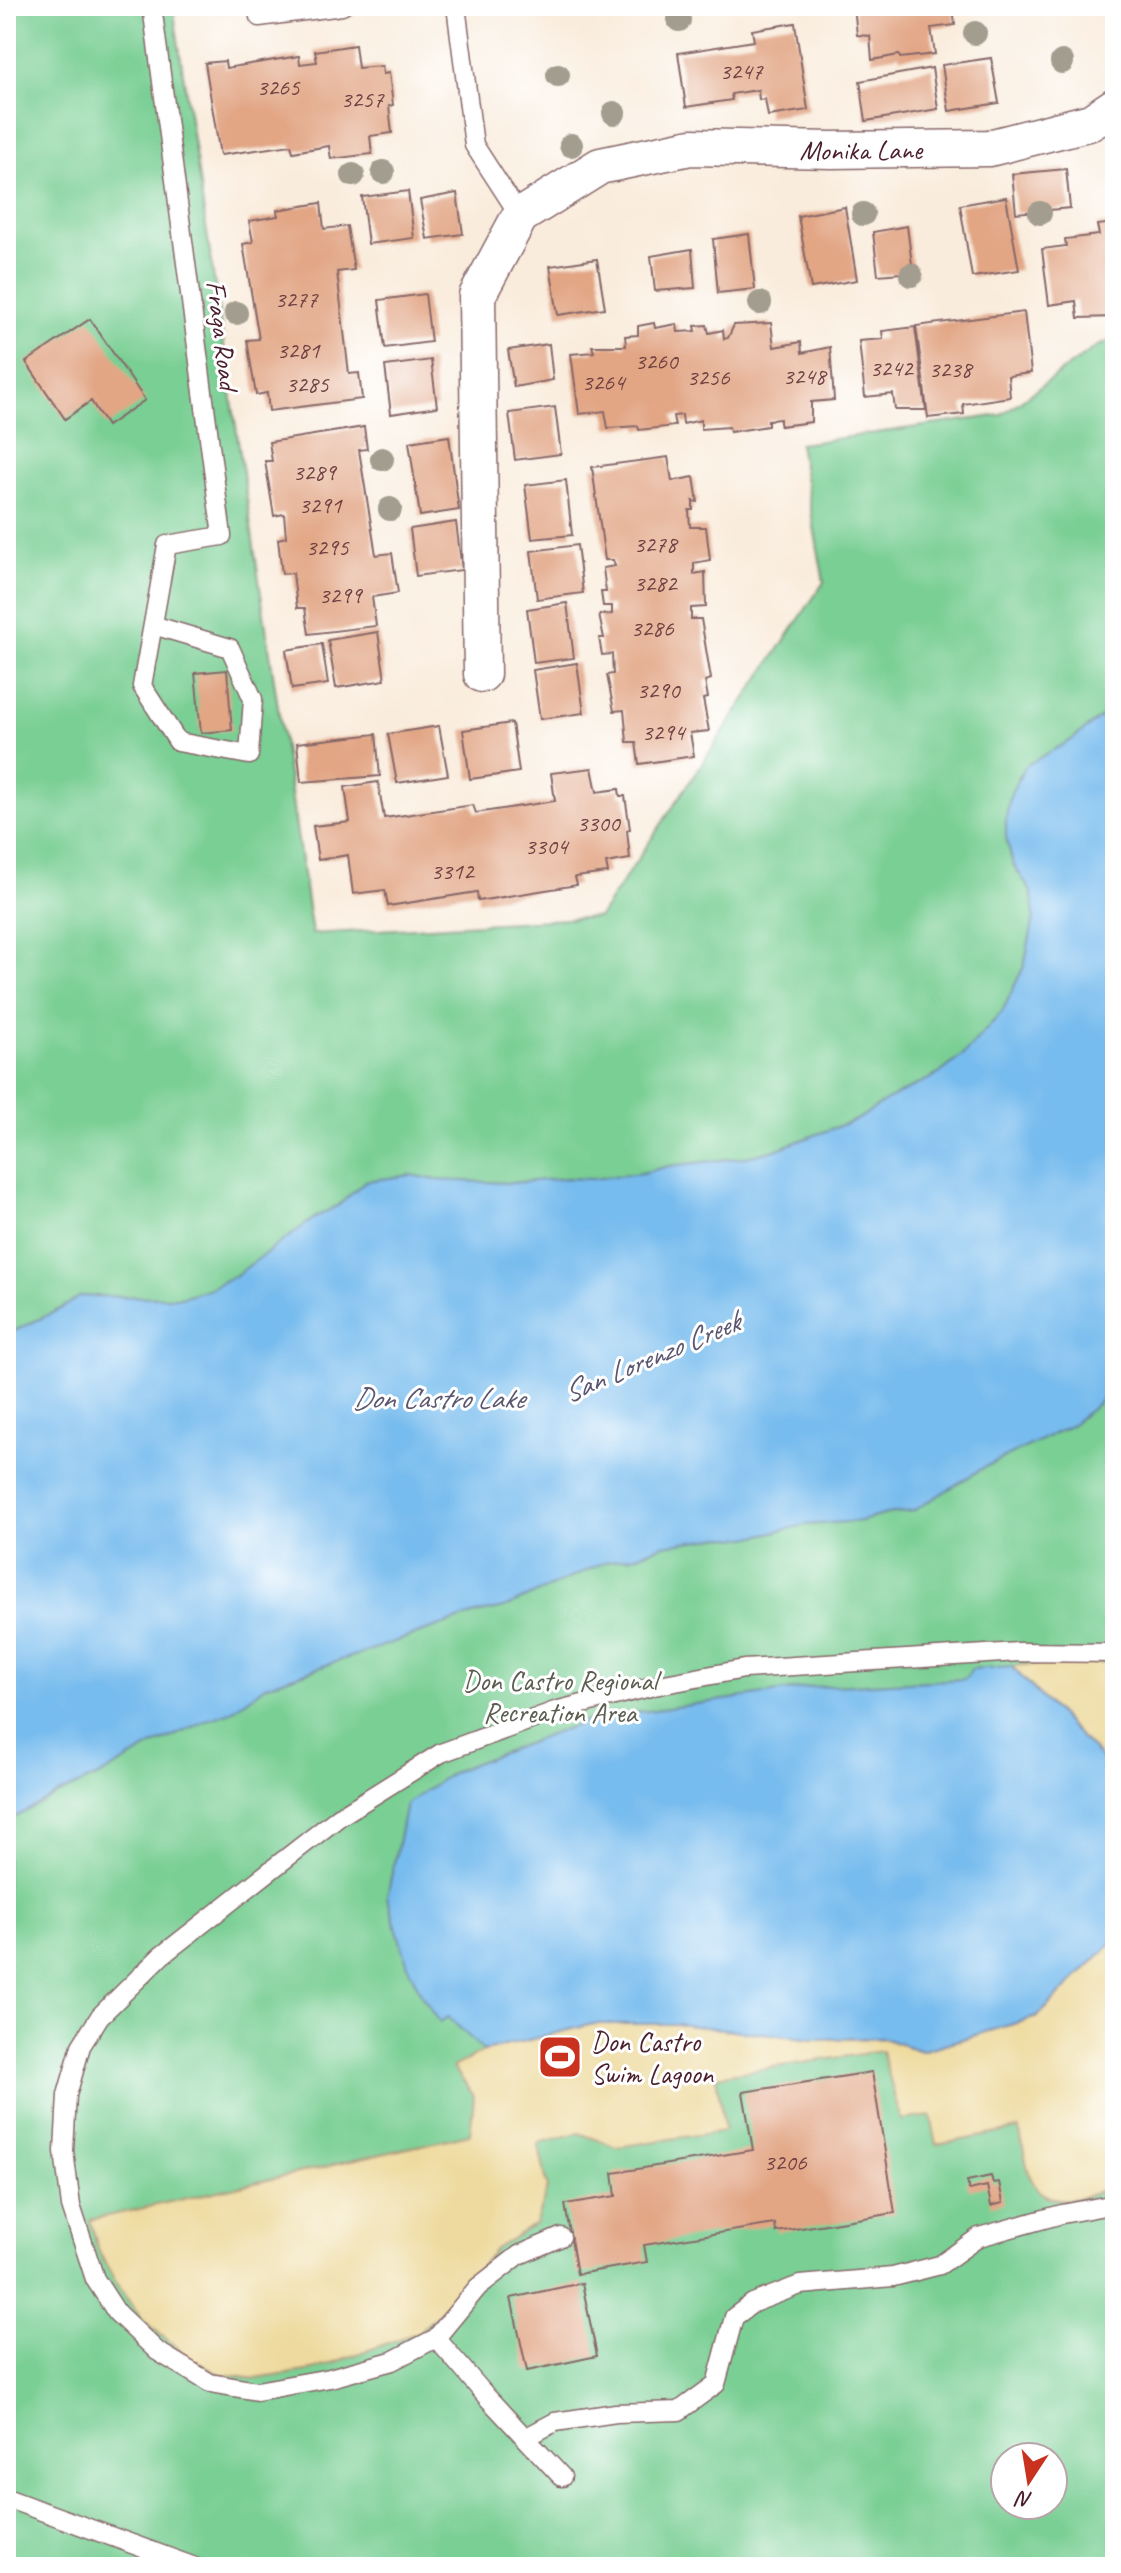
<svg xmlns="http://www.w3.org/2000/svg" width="1121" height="2573" font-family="Caveat,sans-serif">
  <rect width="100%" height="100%" fill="#fff"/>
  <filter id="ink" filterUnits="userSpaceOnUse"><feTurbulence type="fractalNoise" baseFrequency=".0125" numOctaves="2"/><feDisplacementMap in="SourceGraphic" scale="16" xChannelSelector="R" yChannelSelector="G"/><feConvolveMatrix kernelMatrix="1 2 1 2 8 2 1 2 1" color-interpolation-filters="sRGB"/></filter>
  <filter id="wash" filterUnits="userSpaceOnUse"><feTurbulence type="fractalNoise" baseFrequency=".006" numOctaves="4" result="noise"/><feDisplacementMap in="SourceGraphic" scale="32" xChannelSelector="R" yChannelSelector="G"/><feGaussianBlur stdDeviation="1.8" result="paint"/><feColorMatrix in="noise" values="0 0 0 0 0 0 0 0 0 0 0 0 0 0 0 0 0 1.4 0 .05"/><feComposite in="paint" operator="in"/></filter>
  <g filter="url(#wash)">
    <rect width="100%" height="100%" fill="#f9ecdc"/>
    <path fill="#7acf94" stroke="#627760" stroke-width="2" fill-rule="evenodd" d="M6 6H173L312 934 599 917 824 582 799 444 1001 415 1096 347 1115 339V2567H6ZM1005 2457H1053V2505H1005Z"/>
    <path fill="#eeda9e" stroke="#9c7c64" stroke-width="2" d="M1058 1662 1115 1663V1811L1103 1760 1011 1666Z
      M1115 1940V2185C1089 2197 1046 2213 1031 2179 1025 2164 1023 2145 1019 2129L937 2145 931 2116 901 2120 882 2051 716 2076 725 2131 617 2147 579 2133 538 2143 548 2187 535 2224 494 2250 453 2300 419 2332 313 2370 256 2379 218 2374 186 2355 145 2322 119 2288 99 2252 90 2220 470 2134 474 2096 453 2067 484 2051 593 2024H676L816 2039 883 2038 921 2051 1037 2017Z"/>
    <path fill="#77bcee" stroke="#606e8c" stroke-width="2" d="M1115 711V1383L1094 1407 1068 1427 985 1467 913 1511 887 1514 861 1521 805 1525 748 1538 723 1537 663 1545 636 1556 605 1562 504 1608 476 1614 265 1686 231 1712 208 1720 152 1746 105 1773 54 1796 6 1822V1335L62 1308 81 1296 181 1297 208 1289 236 1275 316 1217 339 1205 365 1181 412 1175 436 1180 511 1183 566 1178 591 1179 642 1173 669 1166 746 1157 772 1151 858 1119 887 1100 939 1074 964 1054 1002 1012 1024 966 1034 918 1032 893 1013 864 1006 837V817L1011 793 1025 766 1073 739 1098 719Z
      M1011 1666 1103 1760 1115 1811V1940L1037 2017 921 2051 883 2038 816 2039 676 2024H593L484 2051 448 2017 440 2022 423 1998 409 1969 387 1897 406 1804 454 1771 592 1719 814 1687 965 1679 972 1669Z"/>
    <g id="blocks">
      <path fill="#e2a685" d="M854 6H953L955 25 931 28 935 54 900 58 899 55 872 60 870 36 857 35Z
        M795 23 808 110 768 116 765 99 759 100 758 90 731 94 732 100 686 107 678 53 754 41 752 30Z
        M355 45 358 68 382 66 383 74 389 73 393 105 389 106 392 133 370 136 372 154 331 159 329 146 293 152 291 145 220 155 205 63 225 61 226 68 299 56 300 64 317 62 315 51Z
        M991 58 999 103 949 111 942 65Z
        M932 68 938 109 866 121 860 81Z
        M1066 169 1070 208 1016 213 1012 174Z
        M408 191 414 238 368 244 362 197Z
        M457 193 463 234 427 239 420 200Z
        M1006 197 1019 270 972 277 960 205Z
        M321 203 324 229 347 226 354 270 337 272 349 374 359 373 362 399 269 411 267 393 256 395 252 371 247 340 259 339 243 244 253 242 249 221 278 216 277 210Z
        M845 207 857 280 811 288 798 216Z
        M1115 223V317L1078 318 1076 301 1049 305 1042 249 1066 246 1065 239 1099 235 1097 225Z
        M907 226 913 272 878 275 873 232Z
        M749 234 755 289 718 293 713 239Z
        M692 249 695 288 655 291 651 256Z
        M597 259 605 308 558 315 550 266Z
        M425 294 431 342 385 348 379 300Z
        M1024 312 1031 373 1008 376 1010 397 963 404 964 414 928 418 916 326Z
        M90 319 145 400 107 426 91 401 65 419 26 362Z
        M654 323 655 328 677 324 678 332 696 331 695 326 707 325 709 333 723 330 724 339 728 338 734 325 771 323 774 347 801 342 802 353 830 347 834 400 811 402V422L780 426V419L768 420V426L730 432 729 427 701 429V420L683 424 682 415 673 416 675 426 639 430 638 426 608 428 605 411 579 414 571 354 594 352 592 346H626L625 336 638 335V326Z
        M915 327 926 410H895L893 394 865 397 859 341 883 339 882 331Z
        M549 344 553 380 514 387 508 350Z
        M431 360 437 407 391 414 385 366Z
        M555 407 561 454 515 460 509 413Z
        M364 427 367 449 359 450 376 555 392 553 398 593 372 597 376 626 309 634 305 608H297L293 573 282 574 278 539 286 537 284 514 274 516 265 461H272L269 442Z
        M449 436 459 510 420 516 409 442Z
        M668 457 672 481 694 477 698 502 693 501V510H689L690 527H706L710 560 694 563V574L705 572 706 607 691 608V619H701L711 679 705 681 708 698 703 699 709 731 690 733 694 756 639 764 636 742H627L624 710 614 711 607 675 613 674 612 654 602 655 599 638H604L599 615 612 614V606H603L601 592H606L603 568 615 566 613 560H605L592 467Z
        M566 480 572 535 532 539 525 485Z
        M456 522 462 570 416 576 410 529Z
        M577 545 583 593 537 599 531 551Z
        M567 603 574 658 534 663 527 609Z
        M378 632 385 680 336 688 328 640Z
        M322 644 328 684 292 689 286 650Z
        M577 663 584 713 540 719 533 670Z
        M227 670 232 730 201 733 195 673Z
        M512 723 519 772 470 779 463 730Z
        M439 726 448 775 397 783 388 734Z
        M376 734 380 776 301 782 297 743Z
        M592 768 597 792 619 789 620 796H625L630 829 627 830 630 859 606 863 608 873 575 877 577 885 478 901 477 892 388 906 385 890 353 894 348 855 318 860 313 826 350 822 345 787 378 782 384 818 473 805 476 813 555 801 551 773Z
        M872 2072 895 2213 776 2232 775 2224 644 2245 647 2262 577 2274 565 2204 616 2196 613 2173 753 2150 743 2092Z
        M991 2176 993 2183 999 2182 1003 2203 991 2206 987 2186 969 2190 967 2181Z
        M582 2283 597 2356 527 2371 511 2298Z"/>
    </g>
  </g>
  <g filter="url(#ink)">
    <use href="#blocks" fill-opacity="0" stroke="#876769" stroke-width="2"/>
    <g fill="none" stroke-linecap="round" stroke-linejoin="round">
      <g stroke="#876769" stroke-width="21">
        <path id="service" d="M152 6 222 536 167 545 142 686 178 742 249 755 253 699 230 648 153 625
          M456 6 474 145 520 216
          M259 17 342 6
          M561 2237 519 2255 478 2287 436 2338 392 2361 330 2378 257 2391 210 2383 157 2351 117 2313 95 2279 71 2206 64 2151 67 2095 81 2046 100 2016 161 1956 339 1817 441 1753 555 1711 654 1686 744 1669 1019 1652 1115 1653
          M436 2338 487 2397 562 2477
          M525 2438 555 2422 616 2413 679 2411 716 2384 734 2317 753 2303 800 2285 893 2277 940 2265 979 2237 1062 2214 1115 2204
          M6 2498 195 2567"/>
      </g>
      <g stroke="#876769" stroke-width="39">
        <g id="minor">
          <path id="s1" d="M482 674 477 296 520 216 600 166 691 147 831 150 989 148 1091 122 1115 106"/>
        </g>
      </g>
      <use href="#service" stroke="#fff" stroke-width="18"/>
      <use href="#minor" stroke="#fff" stroke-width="36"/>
    </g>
    <g fill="#a29d8f">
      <circle cx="679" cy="20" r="12"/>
      <circle cx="975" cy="33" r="12"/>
      <circle cx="1062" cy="62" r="12"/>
      <circle cx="558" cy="75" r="12"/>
      <circle cx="614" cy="113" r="12"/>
      <circle cx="571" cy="145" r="12"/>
      <circle cx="383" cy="172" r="12"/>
      <circle cx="353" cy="175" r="12"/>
      <circle cx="1040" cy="213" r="12"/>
      <circle cx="863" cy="214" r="12"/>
      <circle cx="911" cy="275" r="12"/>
      <circle cx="760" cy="303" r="12"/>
      <circle cx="236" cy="313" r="12"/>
      <circle cx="382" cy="459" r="12"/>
      <circle cx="390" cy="509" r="12"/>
    </g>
  </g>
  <defs>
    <g id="stadium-square" transform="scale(2.3)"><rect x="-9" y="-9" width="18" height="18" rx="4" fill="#c8321e" stroke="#fff"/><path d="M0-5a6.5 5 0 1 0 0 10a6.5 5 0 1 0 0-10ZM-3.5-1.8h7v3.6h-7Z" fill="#fff"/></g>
  </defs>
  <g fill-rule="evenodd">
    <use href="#stadium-square" x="560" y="2057"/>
  </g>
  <g text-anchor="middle" stroke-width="6" stroke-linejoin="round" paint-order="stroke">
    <g font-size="24" fill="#704142">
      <text x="741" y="79">3247</text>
      <text x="278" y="95">3265</text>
      <text x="362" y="107">3257</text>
      <text x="296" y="307">3277</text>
      <text x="298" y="358">3281</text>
      <text x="656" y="369">3260</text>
      <text x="891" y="376">3242</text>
      <text x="950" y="377">3238</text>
      <text x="804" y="384">3248</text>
      <text x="708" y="385">3256</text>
      <text x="603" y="390">3264</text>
      <text x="307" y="392">3285</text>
      <text x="314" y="480">3289</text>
      <text x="320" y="513">3291</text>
      <text x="655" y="552">3278</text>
      <text x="327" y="555">3295</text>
      <text x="655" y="591">3282</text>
      <text x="340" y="603">3299</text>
      <text x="652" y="636">3286</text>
      <text x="658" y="698">3290</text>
      <text x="663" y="740">3294</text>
      <text x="598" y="831">3300</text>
      <text x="546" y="854">3304</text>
      <text x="452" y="879">3312</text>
      <text x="785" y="2170">3206</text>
    </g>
    <g font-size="28" fill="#4a1f2b" stroke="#fff">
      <text dy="10" stroke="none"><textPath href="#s1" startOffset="826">Monika Lane</textPath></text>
      <text transform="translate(223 335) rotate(83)" y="10">Fraga Road</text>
    </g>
    <g font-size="28" fill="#5b5d50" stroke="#fff">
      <text x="560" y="1690">Don Castro Regional<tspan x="560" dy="32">Recreation Area</tspan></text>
    </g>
    <g font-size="28" fill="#4a1f2b" stroke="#fff" text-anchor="start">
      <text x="591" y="2051">Don Castro<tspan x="591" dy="32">Swim Lagoon</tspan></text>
    </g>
    <g font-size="30" font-style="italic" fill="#5a566f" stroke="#fff">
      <text transform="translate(651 1357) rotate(-23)" y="10">San Lorenzo Creek</text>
      <text x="438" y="1408">Don Castro Lake</text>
    </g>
  </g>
  <rect width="1121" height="2573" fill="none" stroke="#fff" stroke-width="32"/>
  <g transform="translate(1029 2481) rotate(192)"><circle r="38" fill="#ffffff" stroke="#b7a5aa" stroke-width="2"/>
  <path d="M0-6L14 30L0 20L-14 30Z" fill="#c8321e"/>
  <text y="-12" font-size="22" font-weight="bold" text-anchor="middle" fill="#4a1f2b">N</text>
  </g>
</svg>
